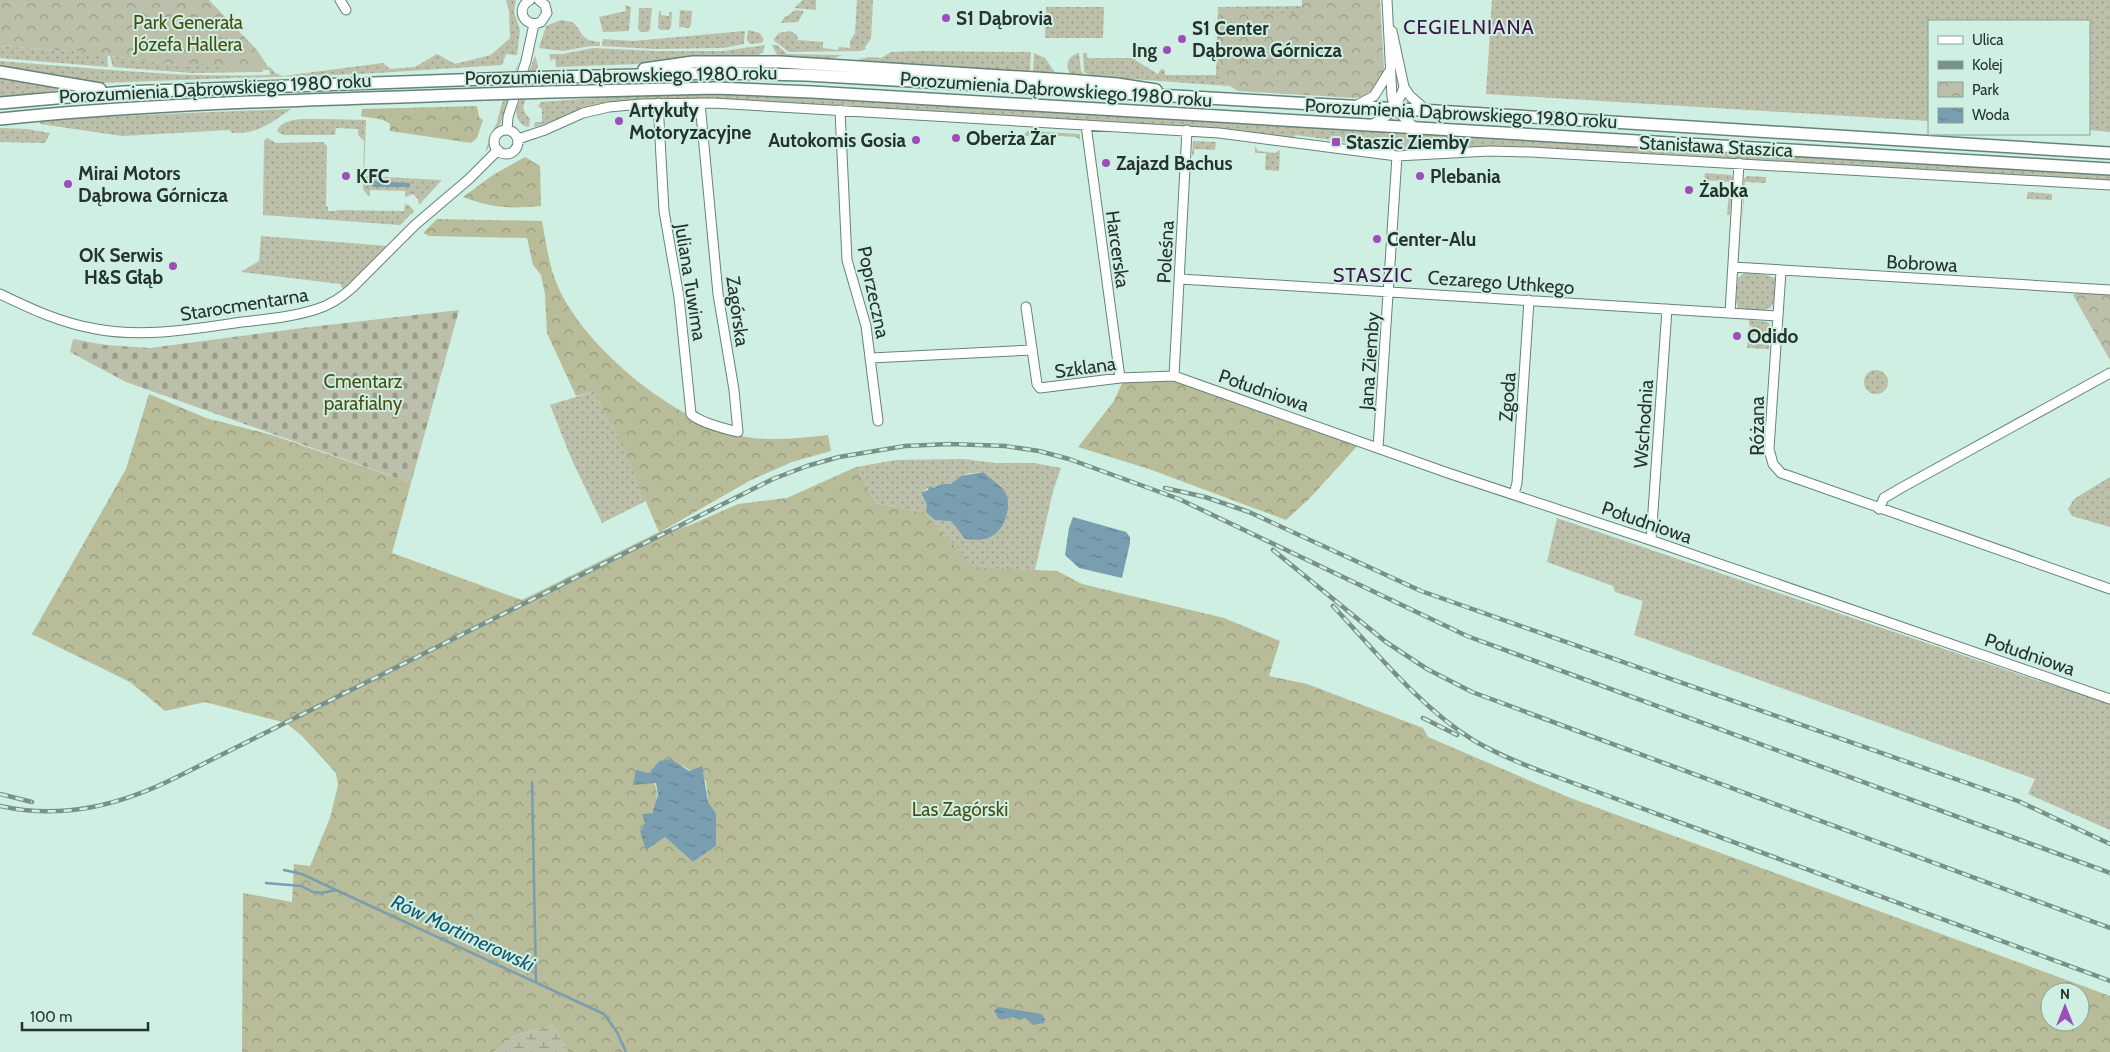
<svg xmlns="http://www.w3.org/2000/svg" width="2110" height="1052" font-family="Cabin,sans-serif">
  <defs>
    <pattern id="grass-dots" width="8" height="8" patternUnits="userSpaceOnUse" patternTransform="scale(1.25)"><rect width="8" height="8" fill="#bcbfa9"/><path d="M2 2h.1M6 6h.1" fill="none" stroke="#999c8a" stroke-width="1.8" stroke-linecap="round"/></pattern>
    <pattern id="forest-crowns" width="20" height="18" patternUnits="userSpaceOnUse" patternTransform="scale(1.25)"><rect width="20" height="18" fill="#b8bc99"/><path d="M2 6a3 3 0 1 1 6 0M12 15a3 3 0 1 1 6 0" fill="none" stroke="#95997d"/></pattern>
    <pattern id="wetland-marsh" width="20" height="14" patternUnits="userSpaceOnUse" patternTransform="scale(1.25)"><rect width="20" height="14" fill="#bcbfa9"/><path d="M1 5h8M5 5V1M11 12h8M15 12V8" fill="none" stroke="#999c8a"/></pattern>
    <pattern id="cemetery-stones" width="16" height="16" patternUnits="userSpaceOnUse" patternTransform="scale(1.25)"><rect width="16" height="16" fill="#bcbfa9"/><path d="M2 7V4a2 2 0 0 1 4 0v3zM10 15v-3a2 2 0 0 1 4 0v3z" fill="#999c8a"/></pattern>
    <pattern id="park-crowns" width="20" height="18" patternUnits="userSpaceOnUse" patternTransform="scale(1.25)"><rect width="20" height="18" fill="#bcbfa9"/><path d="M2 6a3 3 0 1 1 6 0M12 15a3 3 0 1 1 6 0" fill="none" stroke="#999c8a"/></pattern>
    <pattern id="water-ripples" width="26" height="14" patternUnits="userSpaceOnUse" patternTransform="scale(1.25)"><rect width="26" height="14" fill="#799eb0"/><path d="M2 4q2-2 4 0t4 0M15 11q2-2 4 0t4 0" fill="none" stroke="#638190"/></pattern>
  </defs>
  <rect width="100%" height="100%" fill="#ceefe2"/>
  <path fill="url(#grass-dots)" fill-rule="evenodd" d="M506 0H516L514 12 520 30 517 55 506 54 502 65 361 74 239 78 236 77 234 78 100 83 84 82 0 69V61C90 68 180 78 270 75L269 66 275 73 283 76 383 63 390 69 415 67 437 54 455 64 491 55 510 38 509 11Z
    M803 0H816V10L794 8Z
    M857 0H873L871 39 865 47 866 49 861 51 789 52 773 40 779 33 790 31 797 35 798 40 823 42V48L838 50 839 47 850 48V41L855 33Z
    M1492 0H2110V132L2089 130V21H1929V121L1486 94Z
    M625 5 631 7 629 31 603 32 599 17 626 11Z
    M1302 6V14L1220 79 1229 86 1090 76 1084 72 1083 53H1087V58H1131L1133 53 1137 56 1135 60 1158 74 1161 69 1165 70V75H1216L1218 7Z
    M1046 7H1104L1103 38H1045Z
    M639 8H652L650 29 648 32H641L638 29Z
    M680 10 692 11 691 25 689 28 679 27Z
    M795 10 804 11 798 22 781 23 785 16 786 17Z
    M659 11H661V15L669 16V12H672L671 27 669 30H661L658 28Z
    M561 20 572 22C585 32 578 40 600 42V46H590L563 51 539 48 546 26Z
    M748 30 760 33 764 40 761 43 750 44 747 40Z
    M745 31 744 44 723 48 655 49 602 46 603 39 633 41Z
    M765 45 763 52 756 57 683 59 638 64 556 67 555 58 551 61 549 54H563L593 48 655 51H723Z
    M772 45H777L787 54 842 55 826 61 778 57Z
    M0 46 73 51 107 55 108 67 0 58Z
    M921 51 1031 52 1030 70 1028 71 859 62V59L872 57 881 58 891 52Z
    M1034 53 1045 58 1056 74H1033Z
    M1079 53 1081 71 1085 77 1072 76C1064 67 1067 56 1079 53Z
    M535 55 538 66 523 107 525 113 530 119 529 127C520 126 517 119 516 111Z
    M110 56 178 65 262 69 263 72 192 73 113 67Z
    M519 61 501 123 492 133 489 146 485 153 491 134 497 123 501 106Z
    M0 77 69 89H68L0 98Z
    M711 93 841 99 2110 174V181L1529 147C1488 145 1447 152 1405 151 1387 151 1369 148 1352 146V143L1339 141V139H1332V140L1295 135 1294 138 1179 126 720 99C678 98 634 96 592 106 572 111 554 122 534 127L535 122H542V109L538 106 541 102 647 94Z
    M289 109H291C271 123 258 134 232 133L230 130 122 136 40 124V121L43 119Z
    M327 119 366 120 364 176 442 180 419 205 418 199 413 194 405 197V191L370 190V196H368L363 189 364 141 358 135V129L336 128 335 135H283L277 131C283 115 313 120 327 119Z
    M0 128 27 129 50 133 45 143 0 142Z
    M1027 131 1080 134V140L1076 137 1029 134V136H1023Z
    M267 138 276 143 323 142 327 146 326 206 328 207V211H336L337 210 404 211 405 204 409 205 414 211 400 225 263 215 264 141Z
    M1193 141 1216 142 1215 150 1194 149V155H1192Z
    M1255 146 1258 151 1275 153 1280 150 1279 171 1265 170 1266 153H1255Z
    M1705 173 1731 175 1733 178 1730 215H1727L1730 182 1704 180Z
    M1747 176 1766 177V183L1745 182 1742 226 1744 179Z
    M2028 192 2052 194V200L2027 199Z
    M261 236 388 246 343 289 340 284 241 272 259 261Z
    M1744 273 1766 275 1775 278C1778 286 1777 300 1771 307L1762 311 1738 308 1736 300 1738 278Z
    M1749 320 1768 322 1771 328 1770 337 1764 338 1749 325Z
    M1749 327 1758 335H1753V343L1769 345V349L1747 348Z
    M1864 382a12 12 0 1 1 24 0a12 12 0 1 1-24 0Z
    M595 391 609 424H613L646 501 602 523 571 458 550 405Z
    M964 459 995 463H1034L1061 468 1053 491 1035 570 975 567 924 513 876 503 856 467 896 460ZM983 472 988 479 1001 486 965 539 951 521 927 505 921 494 929 487 934 488 941 484H951L961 476 970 473Z
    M2110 477V527L2072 516 2068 509 2074 499Z
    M1557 518 2027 677 2110 703V830L2028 794 2035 779 1634 635 1643 601 1615 592 1613 586 1547 562Z"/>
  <path fill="url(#forest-crowns)" fill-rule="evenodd" d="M477 106 479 117 483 120 477 138 471 143 390 131V124C381 117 372 119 361 116L362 109Z
    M525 157 540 166 541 206C509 209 493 208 463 197L493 175Z
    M437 219 542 221C546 243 549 266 558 287 586 349 675 421 741 436 770 442 799 438 828 435L831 451 792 462 751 480 662 531 688 526 738 504 787 498 856 467 876 503 924 513 975 567 1057 571 1082 584 1224 618 1280 641 1269 676 1307 684 1423 728 1428 737 1568 797 2110 996V1052H568L553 1025 516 1035 493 1052H242L243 893 292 902 294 864 310 866 330 818 338 785 336 773 302 736 286 723 205 702 165 711 130 682 32 634 126 469 149 394 206 418 272 435 411 483 392 553 522 600 659 532 613 425 609 424 595 391 576 396 547 333 545 294 541 275 533 265 527 238 429 236 423 233ZM659 761 683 766 706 781 708 802 716 813V846L693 862 665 837 640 831C654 809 665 797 649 773ZM2050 992H2080V1022H2050Z
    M1172 380 1360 443 1309 499 1286 520 1149 469 1078 447 1114 401 1122 383Z"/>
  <path fill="url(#wetland-marsh)" d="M553 1025 568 1052H493L516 1035Z"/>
  <path fill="url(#cemetery-stones)" d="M459 310 411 483 126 382 70 352 73 339 105 345 150 348 310 327Z"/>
  <path fill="url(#park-crowns)" d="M0 0H209L257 50 270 70 178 65 73 51 0 46Z
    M1302 0H1380L1384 68 1383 76 1373 93 1356 98 1238 91 1220 80 1219 11 1302 14Z
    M2078 292 2110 294V360L2073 295Z"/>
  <path fill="url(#water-ripples)" d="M372 181 410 183V187H372Z
    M983 472C985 474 1003 488 1004 490 1013 503 1006 528 992 536 983 541 975 540 965 539L951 521 935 520 926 512 927 505 921 493 928 490 929 486 934 488 941 484H951L961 476Z
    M1073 517 1126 532 1130 537V543L1122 578 1079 568 1065 555 1069 528Z
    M671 759 689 771 702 766 708 802 716 813V846L693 862 665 837 646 850 640 831 645 823 642 814 652 813 658 795 656 783 633 785 636 770 649 773 659 761Z
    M999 1007 1041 1014 1045 1019 1044 1023 1033 1025 1025 1018 1019 1020 1013 1017 1004 1019H999L994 1011Z"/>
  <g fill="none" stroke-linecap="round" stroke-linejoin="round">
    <path stroke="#799eb0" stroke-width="2.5" d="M532 782 536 982
      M284 870 302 874 336 890
      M266 883 301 886 313 892 322 893 336 890 604 1014 617 1032 626 1052"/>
    <g stroke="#658479" stroke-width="11">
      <path id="minor" d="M340 0 346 10
        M530 0C514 9 525 29 541 22L547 13 545 5 539 0
        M1387 0 1392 97 1395 109 1414 127
        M1392 31 1404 87 1410 96 1426 110
        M658 103 664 211 679 297 691 414C700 423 726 429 738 432L734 390 718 294 700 103
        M1353 107 1374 96 1389 72
        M840 110 847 260 866 326 878 421
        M1086 125 1120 378
        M1371 125C1393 114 1396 109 1404 87
        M507 130 508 117 526 61 534 24
        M494 142a12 12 0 1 1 24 0a12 12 0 1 1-24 0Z
        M518 139 545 130 583 113 609 107 641 104 713 103 1219 133 1397 156 1489 151 1531 152 2110 185
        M1733 267 2110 290
        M1781 271 1769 449 1773 464 1781 473 2110 589
        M1180 279 1777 316
        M0 294C31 309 61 323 96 329 144 338 194 329 242 322 267 319 293 317 317 309 330 305 342 297 352 288L415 225 469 179 498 150
        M1026 307 1037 384 1040 388 1120 378 1174 376 1448 473 1656 542 2110 699
        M1730 313 1739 163
        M871 358 1032 350
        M1174 376 1187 130
        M1378 448 1397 156
        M1514 494 1517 483 1529 300
        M1879 509 1884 498 1901 488 2110 373
        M1651 540 1667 309"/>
    </g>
    <g stroke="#658479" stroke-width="14">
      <path id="major" d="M644 69 693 62H780L1067 80 1117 84 1156 90
        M0 72 100 89
        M556 77 718 73 806 75 1436 111 2110 153
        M551 92 715 88 812 92 2110 169
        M0 103 124 92 486 79
        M0 119C161 102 323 100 485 94"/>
    </g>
    <use href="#minor" stroke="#fff" stroke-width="9"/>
    <use href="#major" stroke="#fff" stroke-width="11"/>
    <g stroke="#799088" stroke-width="4.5">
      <path id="rail" d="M1165 488 1205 497 1249 512 1421 591 2018 801 2110 844
        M1273 550 1386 642 1427 669 1472 692 2110 928
        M1333 606C1376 652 1419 706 1473 740 1500 756 1529 767 1557 777L2110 981
        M1423 718 1457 735
        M0 794 32 802
        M0 806C63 820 121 805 177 777L773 479 807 466 839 457 905 446 950 444 1005 446 1039 451 1069 459 1179 499 1467 636 2110 873"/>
    </g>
    <use href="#rail" stroke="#ceefe2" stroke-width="2.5" stroke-dasharray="8" stroke-linecap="butt"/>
    <g stroke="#658479" stroke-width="14" stroke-linecap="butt">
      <path id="major-bridge" d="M486 79 556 77
        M485 94 551 92"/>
    </g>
    <use href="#major-bridge" stroke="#fff" stroke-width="11"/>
  </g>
  <g fill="#9f4cbb" stroke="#ceefe2" stroke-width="2">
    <circle cx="946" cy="18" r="5"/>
    <circle cx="1182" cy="39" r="5"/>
    <circle cx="1167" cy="50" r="5"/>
    <circle cx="619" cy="121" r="5"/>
    <circle cx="956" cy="138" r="5"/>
    <circle cx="916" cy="140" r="5"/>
    <rect x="1331" y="137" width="10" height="10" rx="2.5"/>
    <circle cx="1106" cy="163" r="5"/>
    <circle cx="346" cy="176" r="5"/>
    <circle cx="1420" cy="176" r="5"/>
    <circle cx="68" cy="184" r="5"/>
    <circle cx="1689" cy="190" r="5"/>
    <circle cx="1377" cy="239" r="5"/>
    <circle cx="173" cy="266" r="5"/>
    <circle cx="1737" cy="336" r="5"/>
  </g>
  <g text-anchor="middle" stroke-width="4" stroke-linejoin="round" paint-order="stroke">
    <g font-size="19" font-weight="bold" fill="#25322e" stroke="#ceefe2" text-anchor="start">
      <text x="956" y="25">S1 Dąbrovia</text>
      <text x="1192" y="35">S1 Center<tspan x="1192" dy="22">Dąbrowa Górnicza</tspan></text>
      <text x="1157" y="57" text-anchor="end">Ing</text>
      <text x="629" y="117">Artykuły<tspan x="629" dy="22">Motoryzacyjne</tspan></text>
      <text x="966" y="145">Oberża Żar</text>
      <text x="906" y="147" text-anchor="end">Autokomis Gosia</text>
      <text x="1346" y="149">Staszic Ziemby</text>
      <text x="1116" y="170">Zajazd Bachus</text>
      <text x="78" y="180">Mirai Motors<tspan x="78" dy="22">Dąbrowa Górnicza</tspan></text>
      <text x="356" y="183">KFC</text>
      <text x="1430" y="183">Plebania</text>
      <text x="1699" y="197">Żabka</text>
      <text x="1387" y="246">Center-Alu</text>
      <text x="163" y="262" text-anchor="end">OK Serwis<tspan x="163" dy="22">H&amp;S Głąb</tspan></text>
      <text x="1747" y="343">Odido</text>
    </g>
    <g font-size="19" fill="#4a4d12" stroke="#ceefe2">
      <text x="188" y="29">Park Generała<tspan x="188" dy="22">Józefa Hallera</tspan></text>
      <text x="363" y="388">Cmentarz<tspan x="363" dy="22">parafialny</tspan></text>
      <text x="960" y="816">Las Zagórski</text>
    </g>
    <g font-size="19" fill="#25322e" stroke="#ceefe2">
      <text transform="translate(621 75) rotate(-1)" y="7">Porozumienia Dąbrowskiego 1980 roku</text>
      <text transform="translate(215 88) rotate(-3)" y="7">Porozumienia Dąbrowskiego 1980 roku</text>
      <text transform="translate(1056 89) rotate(4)" y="7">Porozumienia Dąbrowskiego 1980 roku</text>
      <text transform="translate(1461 113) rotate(3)" y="7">Porozumienia Dąbrowskiego 1980 roku</text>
      <text transform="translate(1716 146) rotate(3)" y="7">Stanisława Staszica</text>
      <text transform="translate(1118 249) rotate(82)" y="7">Harcerska</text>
      <text transform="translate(1165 252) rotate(-87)" y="7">Poleśna</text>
      <text transform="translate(1922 263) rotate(3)" y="7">Bobrowa</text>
      <text transform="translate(691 282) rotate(81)" y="7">Juliana Tuwima</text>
      <text transform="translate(1501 282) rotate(4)" y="7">Cezarego Uthkego</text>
      <text transform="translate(874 292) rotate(78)" y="7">Poprzeczna</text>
      <text transform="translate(244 304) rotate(-9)" y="7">Starocmentarna</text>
      <text transform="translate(738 311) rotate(82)" y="7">Zagórska</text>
      <text transform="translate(1369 361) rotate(-86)" y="7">Jana Ziemby</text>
      <text transform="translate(1085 367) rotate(-8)" y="7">Szklana</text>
      <text transform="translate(1264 390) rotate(19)" y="7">Południowa</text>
      <text transform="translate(1507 397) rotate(-86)" y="7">Zgoda</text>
      <text transform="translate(1643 424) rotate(-86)" y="7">Wschodnia</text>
      <text transform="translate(1757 426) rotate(-90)" y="7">Różana</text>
      <text transform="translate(1647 522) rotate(19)" y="7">Południowa</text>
      <text transform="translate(2030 654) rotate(19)" y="7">Południowa</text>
    </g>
    <g font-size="20" letter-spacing="1" fill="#3d154a" stroke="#ceefe2">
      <text x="1469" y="34">CEGIELNIANA</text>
      <text x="1373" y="282">STASZIC</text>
    </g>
    <g font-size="20" font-style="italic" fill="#135974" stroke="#ceefe2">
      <text transform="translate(463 933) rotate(25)" y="7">Rów Mortimerowski</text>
    </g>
  </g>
  <rect x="1928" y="20" width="162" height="115" fill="#ceefe2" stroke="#8aa39a"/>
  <rect x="1938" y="36" width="25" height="8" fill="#ffffff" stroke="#8aa39a"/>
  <text x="1972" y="45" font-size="15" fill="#25322e">Ulica</text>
  <rect x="1938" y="61" width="25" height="8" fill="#799088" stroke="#8aa39a"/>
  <text x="1972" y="70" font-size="15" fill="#25322e">Kolej</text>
  <rect x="1938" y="82" width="25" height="15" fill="url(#park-crowns)" stroke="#8aa39a"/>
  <text x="1972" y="95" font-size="15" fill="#25322e">Park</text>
  <rect x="1938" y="108" width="25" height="15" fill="url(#water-ripples)" stroke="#8aa39a"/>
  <text x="1972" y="120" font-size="15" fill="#25322e">Woda</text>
  <g transform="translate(2065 1007)"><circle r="24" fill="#ceefe2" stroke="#8aa39a"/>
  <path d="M0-4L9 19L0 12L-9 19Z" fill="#9f4cbb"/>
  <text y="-8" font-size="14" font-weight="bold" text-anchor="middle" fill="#25322e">N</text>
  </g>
  <path d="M22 1022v8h126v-8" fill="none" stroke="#25322e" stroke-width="2.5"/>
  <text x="30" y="1022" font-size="15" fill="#25322e" stroke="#ceefe2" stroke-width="4" paint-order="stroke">100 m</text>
</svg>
